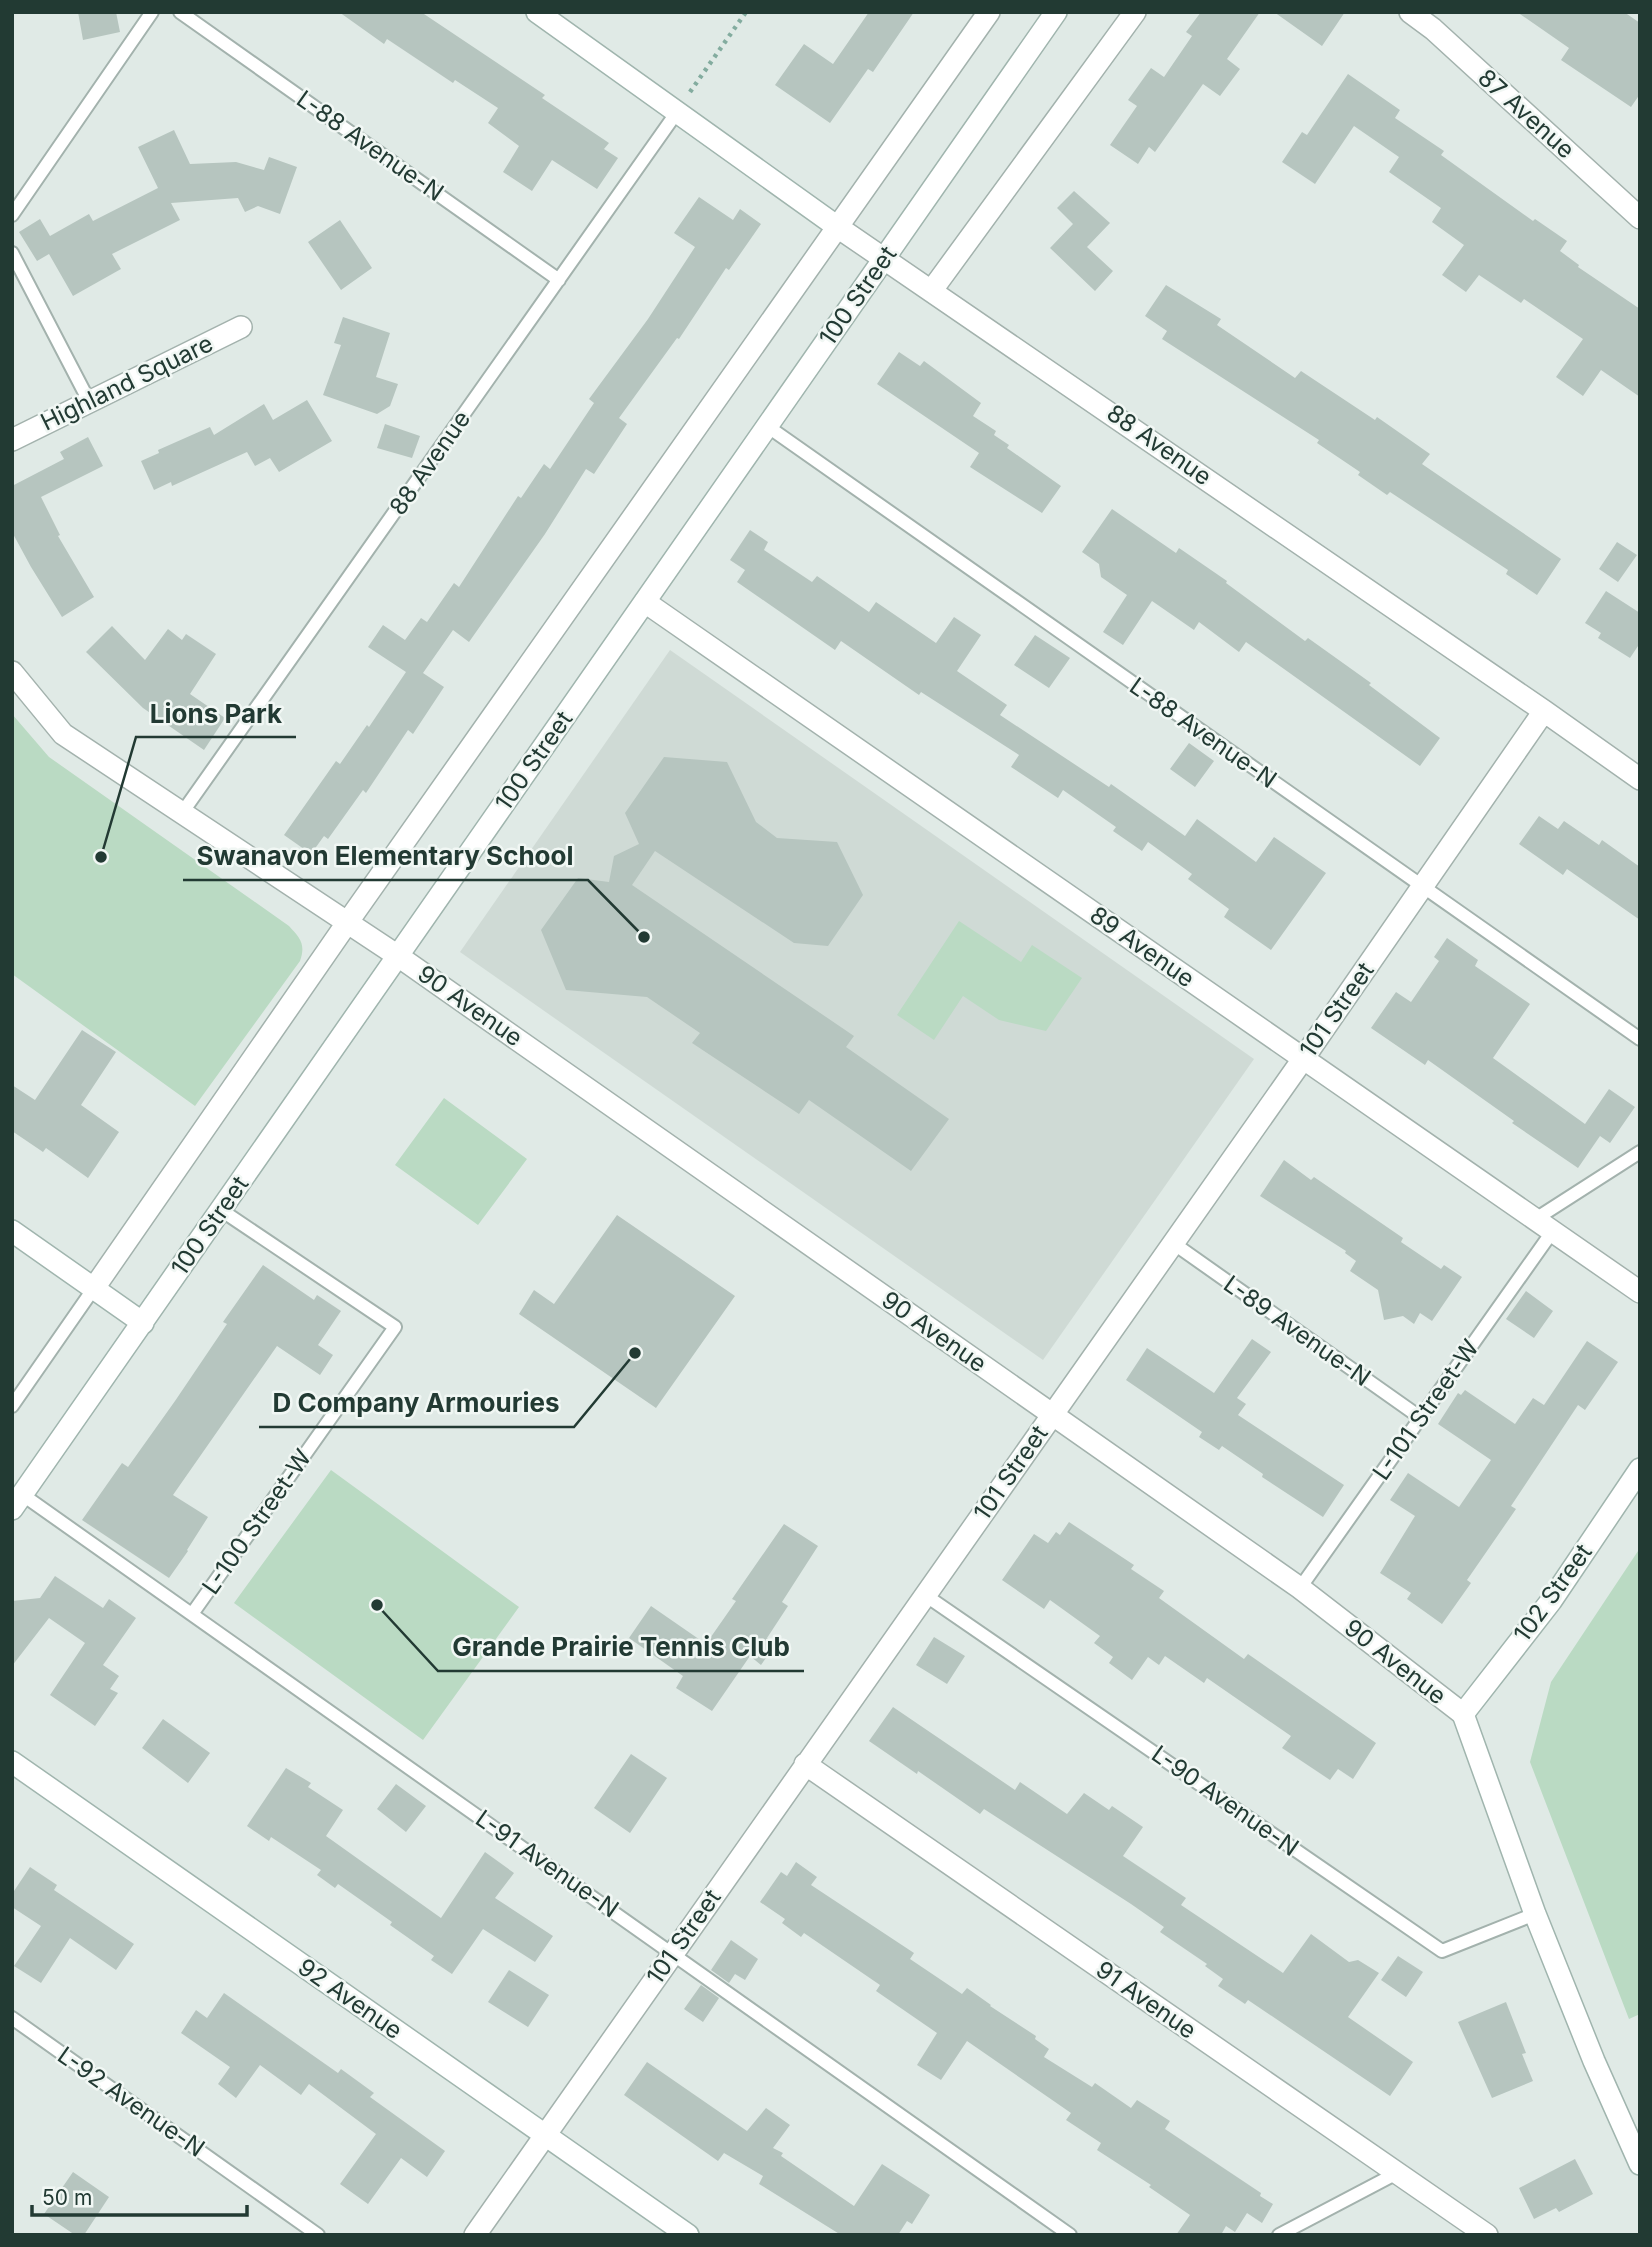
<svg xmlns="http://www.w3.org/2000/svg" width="1652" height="2247" font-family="Inter,sans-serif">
  <rect width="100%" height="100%" fill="#e0eae6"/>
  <path fill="#cfdad5" d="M670 650 1254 1059 1043 1360 460 952Z"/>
  <path fill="#badac3" d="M12 714 49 757 289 926C300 938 306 944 300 961L195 1106 12 974Z
    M959 921 1021 962 1032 945 1082 978 1046 1031 999 1020 963 996 934 1040 897 1015Z
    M444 1098 527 1159 478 1225 395 1165Z
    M331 1470 519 1607 423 1740 234 1603Z
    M1640 1548V2014L1629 2019 1530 1762 1551 1682Z"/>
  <path fill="#b6c5bf" d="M78 12H116L120 32 83 40Z
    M339 12H421L545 95 542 98 609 143 604 149 618 158 597 189 552 160 532 191 503 172 519 146 488 123 498 108 455 80 453 83 387 39 384 44Z
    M869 12H914L873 72 868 69 830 123 775 85 804 44 833 64Z
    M1201 12H1260L1227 59 1240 69 1220 96 1203 84 1155 152 1149 147 1138 164 1110 145 1137 106 1128 100 1151 68 1164 77 1192 36 1186 32Z
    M1274 12H1345L1322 46Z
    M1517 12H1624L1640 23V94L1631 107 1561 60 1569 48Z
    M1348 74 1400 110 1395 118 1444 151 1441 155 1533 221 1535 219 1567 241 1560 251 1579 265 1578 267 1640 309V397L1601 370 1583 396 1556 377 1583 339 1524 299 1521 303 1479 275 1466 292 1442 275 1464 245 1432 222 1441 208 1389 172 1399 157 1354 126 1315 184 1282 162 1302 132 1307 135Z
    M174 130 190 164 236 162 264 170 269 157 297 167 280 214 258 206 245 212 238 198 171 203 180 220 112 254 121 269 73 296 49 254 37 261 19 232 40 219 50 236 89 214 93 221 158 188 138 147Z
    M1074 191 1110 223 1087 247 1113 271 1095 291 1050 248 1073 224 1057 208Z
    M699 197 733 220 740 209 761 224 729 270 726 268 679 339 677 338 619 418 627 424 594 474 586 469 545 534 469 642 453 630 423 673 444 687 413 734 408 730 366 793 363 790 328 839 324 836 311 854 284 835 336 761 340 764 367 725 369 727 406 672 368 647 383 625 405 640 421 618 427 622 454 583 459 587 518 496 521 498 544 464 550 469 594 403 589 399 648 319 695 247 674 233Z
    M340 220 372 268 341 290 308 242Z
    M1166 285 1221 319 1217 325 1295 378 1301 371 1375 420 1377 417 1430 454 1422 464 1561 559 1537 595 1506 574 1508 570 1390 492 1387 495 1358 475 1360 472 1317 443 1319 440 1162 339 1167 331 1145 316Z
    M343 317 390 333 376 377 398 384 390 406 377 414 323 395 341 345 334 343Z
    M899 352 920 366 924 361 981 403 973 416 996 431 994 435 1009 445 1007 448 1061 486 1042 513 970 467 979 453 877 384Z
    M307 400 332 441 279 472 270 458 255 466 247 452 172 486 171 482 154 490 141 461 159 453 158 450 210 427 214 435 264 404 273 420Z
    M385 424 420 436 412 458 377 448Z
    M88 437 103 466 41 497 60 535 58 536 94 597 62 617 31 567 12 532V486L64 459 60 452Z
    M1112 509 1176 553 1179 548 1227 581 1226 583 1305 641 1308 638 1371 683 1369 685 1440 738 1420 766 1246 642 1239 652 1199 622 1194 630 1152 601 1123 645 1103 632 1127 595 1101 577 1099 564 1082 552Z
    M750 530 768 542 764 550 812 582 817 576 869 612 876 602 936 643 954 617 981 635 957 671 1007 705 1000 715 1109 787 1111 784 1185 836 1197 819 1256 862 1274 837 1326 873 1271 950 1224 917 1229 909 1188 879 1192 874 1148 842 1142 851 1113 831 1116 827 1063 790 1058 798 1011 767 1019 755 921 692 919 695 841 641 835 650 737 582 745 570 730 560Z
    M1617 542 1637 555 1618 582 1599 569Z
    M1606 591 1640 613V643L1630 658 1598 638 1601 633 1585 623Z
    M112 626 145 660 168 629 182 640 186 634 216 654 190 694 225 718 204 750 143 708 86 652Z
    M1035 635 1070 658 1049 688 1014 665Z
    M1189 743 1214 761 1195 787 1170 769Z
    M664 757 727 762 756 822 777 838 837 842 863 895 828 946 794 943 655 851 632 885 854 1036 846 1047 949 1119 911 1171 809 1100 799 1114 692 1043 700 1033 647 997 566 990 541 930 578 878 609 882 614 856 639 844 625 813Z
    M1539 816 1558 829 1564 821 1599 845 1602 840 1640 867V920L1567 869 1563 875 1519 844Z
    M1447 938 1478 960 1475 966 1530 1004 1493 1058 1585 1124 1609 1089 1635 1107 1610 1143 1600 1136 1578 1168 1512 1123 1514 1121 1428 1060 1425 1065 1371 1028 1396 992 1411 1002 1439 961 1434 957Z
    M82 1030 116 1052 81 1105 119 1132 88 1178 46 1148 43 1152 12 1131V1085L35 1100Z
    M1284 1160 1311 1180 1314 1177 1403 1238 1401 1242 1441 1269 1444 1265 1462 1277 1432 1321 1420 1313 1414 1324 1403 1316 1384 1320 1378 1290 1350 1271 1356 1261 1345 1253 1346 1251 1260 1196Z
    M617 1215 735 1296 656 1408 519 1314 534 1290 554 1304Z
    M263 1265 314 1300 317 1295 341 1311 318 1345 333 1355 320 1375 277 1346 173 1495 208 1517 187 1550 188 1551 169 1578 82 1520 122 1463 128 1467 175 1401 227 1324 223 1322Z
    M1526 1291 1553 1311 1534 1338 1506 1319Z
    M1252 1339 1271 1352 1237 1398 1246 1404 1238 1415 1344 1485 1323 1517 1262 1477 1263 1474 1222 1446 1219 1450 1199 1437 1202 1432 1126 1380 1147 1348 1214 1393Z
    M1587 1341 1618 1362 1585 1410 1578 1405 1511 1506 1516 1509 1467 1580 1471 1583 1442 1624 1407 1599 1411 1593 1380 1573 1415 1516 1390 1500 1408 1473 1459 1507 1491 1460 1438 1424 1458 1393 1461 1395 1465 1390 1515 1424 1533 1398 1544 1405Z
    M1069 1522 1134 1565 1131 1569 1164 1591 1159 1598 1244 1659 1248 1654 1376 1743 1353 1779 1338 1769 1330 1780 1282 1748 1291 1736 1207 1678 1204 1683 1165 1656 1159 1665 1148 1657 1132 1680 1109 1663 1113 1657 1094 1643 1100 1636 1050 1600 1044 1609 1002 1580 1034 1534 1048 1543 1056 1532 1060 1535Z
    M784 1524 818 1546 782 1602 788 1606 767 1638 776 1644 761 1665 750 1656 712 1711 676 1688 683 1676 629 1638 651 1606 706 1644 736 1601 732 1599Z
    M55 1576 103 1608 109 1599 136 1618 103 1665 119 1676 110 1689 118 1693 95 1726 50 1695 85 1643 49 1618 12 1666V1601L40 1598Z
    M934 1637 965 1656 947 1684 916 1665Z
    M893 1707 1015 1790 1020 1782 1067 1814 1084 1793 1109 1810 1112 1806 1140 1825 1143 1827 1123 1856 1186 1898 1181 1905 1283 1973 1311 1934 1349 1962 1358 1960 1379 1973 1348 2017 1413 2062 1390 2096 1248 2000 1245 2004 1218 1986 1223 1979 1205 1966 1207 1964 1160 1932 1164 1927 1131 1904 984 1809 980 1814 918 1771 917 1774 869 1741Z
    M163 1719 210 1753 188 1783 142 1748Z
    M631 1754 667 1778 630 1833 594 1808Z
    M286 1768 311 1783 308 1787 343 1810 326 1836 441 1918 485 1852 514 1873 495 1898 553 1936 535 1962 483 1929 452 1974 431 1960 434 1956 390 1925 392 1922 338 1884 335 1888 317 1875 321 1870 271 1837 269 1841 247 1826Z
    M396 1784 426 1806 406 1832 377 1809Z
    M796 1862 817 1877 811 1885 914 1953 910 1959 962 1994 967 1988 991 2005 990 2006 1036 2036 1035 2039 1049 2049 1044 2057 1092 2087 1095 2083 1131 2108 1137 2100 1170 2121 1165 2129 1261 2193 1260 2196 1273 2204 1262 2223 1247 2213 1235 2232 1226 2226 1221 2235H1176L1190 2215 1149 2187 1151 2185 1097 2150 1101 2143 1066 2120 1071 2113 967 2041 941 2080 917 2065 937 2033 876 1991 880 1985 804 1933 801 1937 782 1923 785 1919 760 1902 781 1872 787 1876Z
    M30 1867 57 1885 54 1890 134 1944 116 1970 70 1938 41 1983 14 1966 41 1926 12 1907V1894Z
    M731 1940 758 1959 745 1980 735 1974 729 1983 711 1970Z
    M1398 1956 1423 1972 1406 1997 1381 1980Z
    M509 1970 549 1995 528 2027 488 2002Z
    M701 1985 719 1998 703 2022 684 2009Z
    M224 1993 338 2073 341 2069 374 2093 370 2097 445 2151 427 2177 401 2158 368 2204 340 2184 376 2134 309 2084 301 2095 260 2065 236 2098 218 2084 230 2067 181 2033 196 2010 207 2018Z
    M1506 2002 1526 2053 1522 2054 1533 2081 1492 2098 1458 2022Z
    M647 2062 747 2131 766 2108 790 2125 773 2148 783 2153 781 2156 854 2206 882 2164 930 2195 912 2224 907 2221 898 2235H841L759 2184 763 2176 724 2153 718 2161 624 2095Z
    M1575 2159 1593 2194 1559 2212 1556 2208 1534 2219 1519 2188Z
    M73 2172 109 2197 84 2235H75L44 2214Z"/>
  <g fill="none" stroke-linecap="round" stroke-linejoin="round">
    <g stroke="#a3b2ad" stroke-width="16">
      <path id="lane" d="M180 12 559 280
        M12 215 152 12
        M12 253 90 403
        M767 426 1640 1039
        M182 813 677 112
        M1534 1220 1640 1152
        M1173 1243 1421 1418
        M12 1406 94 1288
        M23 1495 1070 2235
        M1300 1588 1552 1232
        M925 1595 1442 1951 1535 1914
        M192 1614 395 1327 221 1210
        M12 2018 318 2235
        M1279 2235 1397 2173"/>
    </g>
    <g stroke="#a3b2ad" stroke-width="24">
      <path id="street" d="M1410 12 1433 29 1640 218
        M839 228 1544 711 1640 779
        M932 290 1135 12
        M12 440 241 327
        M645 602 1640 1292
        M12 672 63 734 398 956 1300 1588 1463 1714
        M94 1288 347 923 989 12
        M805 1764 1487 2235
        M475 2235 1303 1059 1544 711"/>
    </g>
    <g stroke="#a0b5ae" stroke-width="24">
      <path id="secondary" d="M537 12 839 228
        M12 1231 143 1323
        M1640 1469 1551 1601 1463 1714 1535 1914 1594 2061 1640 2164
        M12 1509 1056 12
        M12 1762 688 2235"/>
    </g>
    <path stroke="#83ac9f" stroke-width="4.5" stroke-dasharray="3.5 5" stroke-linecap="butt" d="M690 92 746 12"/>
    <use href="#lane" stroke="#fff" stroke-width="12"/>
    <use href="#street" stroke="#fff" stroke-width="21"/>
    <use href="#secondary" stroke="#fff" stroke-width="21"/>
  </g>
  <g text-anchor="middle" stroke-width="5" stroke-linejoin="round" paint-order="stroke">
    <g font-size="24" fill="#223a33" stroke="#f1f7f4">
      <text transform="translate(1526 114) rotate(42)" y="8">87 Avenue</text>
      <text transform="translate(370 146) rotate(35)" y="8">L-88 Avenue-N</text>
      <text transform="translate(858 296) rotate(-55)" y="8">100 Street</text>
      <text transform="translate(127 383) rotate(-26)" y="8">Highland Square</text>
      <text transform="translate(1159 445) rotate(35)" y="8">88 Avenue</text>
      <text transform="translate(430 463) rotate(-55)" y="8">88 Avenue</text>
      <text transform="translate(1203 733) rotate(35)" y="8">L-88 Avenue-N</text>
      <text transform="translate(534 761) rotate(-55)" y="8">100 Street</text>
      <text transform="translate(1142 947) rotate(35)" y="8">89 Avenue</text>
      <text transform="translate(470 1006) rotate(35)" y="8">90 Avenue</text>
      <text transform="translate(1337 1010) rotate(-55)" y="8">101 Street</text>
      <text transform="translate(210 1226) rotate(-55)" y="8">100 Street</text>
      <text transform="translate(1297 1331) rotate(35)" y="8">L-89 Avenue-N</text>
      <text transform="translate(934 1332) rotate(35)" y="8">90 Avenue</text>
      <text transform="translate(1426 1410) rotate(-55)" y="8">L-101 Street-W</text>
      <text transform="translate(1011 1473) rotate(-55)" y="8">101 Street</text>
      <text transform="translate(257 1522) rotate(-55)" y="8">L-100 Street-W</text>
      <text transform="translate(1553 1593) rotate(-54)" y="8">102 Street</text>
      <text transform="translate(1395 1662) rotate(38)" y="8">90 Avenue</text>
      <text transform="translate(1225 1801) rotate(35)" y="8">L-90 Avenue-N</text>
      <text transform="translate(547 1864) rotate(35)" y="8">L-91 Avenue-N</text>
      <text transform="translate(684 1937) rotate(-55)" y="8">101 Street</text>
      <text transform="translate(350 1999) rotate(35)" y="8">92 Avenue</text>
      <text transform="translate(1146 2000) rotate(35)" y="8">91 Avenue</text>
      <text transform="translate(131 2102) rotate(35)" y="8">L-92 Avenue-N</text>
    </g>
  </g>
  <path fill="none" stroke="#223a33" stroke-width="2.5" d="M101 857L136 737H296M644 937L588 880H183M635 1353L574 1427H259M377 1605L438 1671H804"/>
  <g fill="#223a33" stroke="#f1f7f4" stroke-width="2.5">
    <circle cx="101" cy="857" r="7"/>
    <circle cx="644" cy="937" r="7"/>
    <circle cx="635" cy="1353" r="7"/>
    <circle cx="377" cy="1605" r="7"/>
  </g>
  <g font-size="26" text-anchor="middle" font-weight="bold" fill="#223a33" stroke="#f1f7f4" stroke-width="5" stroke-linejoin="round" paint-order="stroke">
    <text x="216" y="723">Lions Park</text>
    <text x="385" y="865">Swanavon Elementary School</text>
    <text x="416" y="1412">D Company Armouries</text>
    <text x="621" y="1656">Grande Prairie Tennis Club</text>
  </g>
  <rect width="1652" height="2247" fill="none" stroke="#223a33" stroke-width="28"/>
  <path d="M32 2205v10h215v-10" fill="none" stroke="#223a33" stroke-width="3.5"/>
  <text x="42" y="2205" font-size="21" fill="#223a33" stroke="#f1f7f4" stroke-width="5" paint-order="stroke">50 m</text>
</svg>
